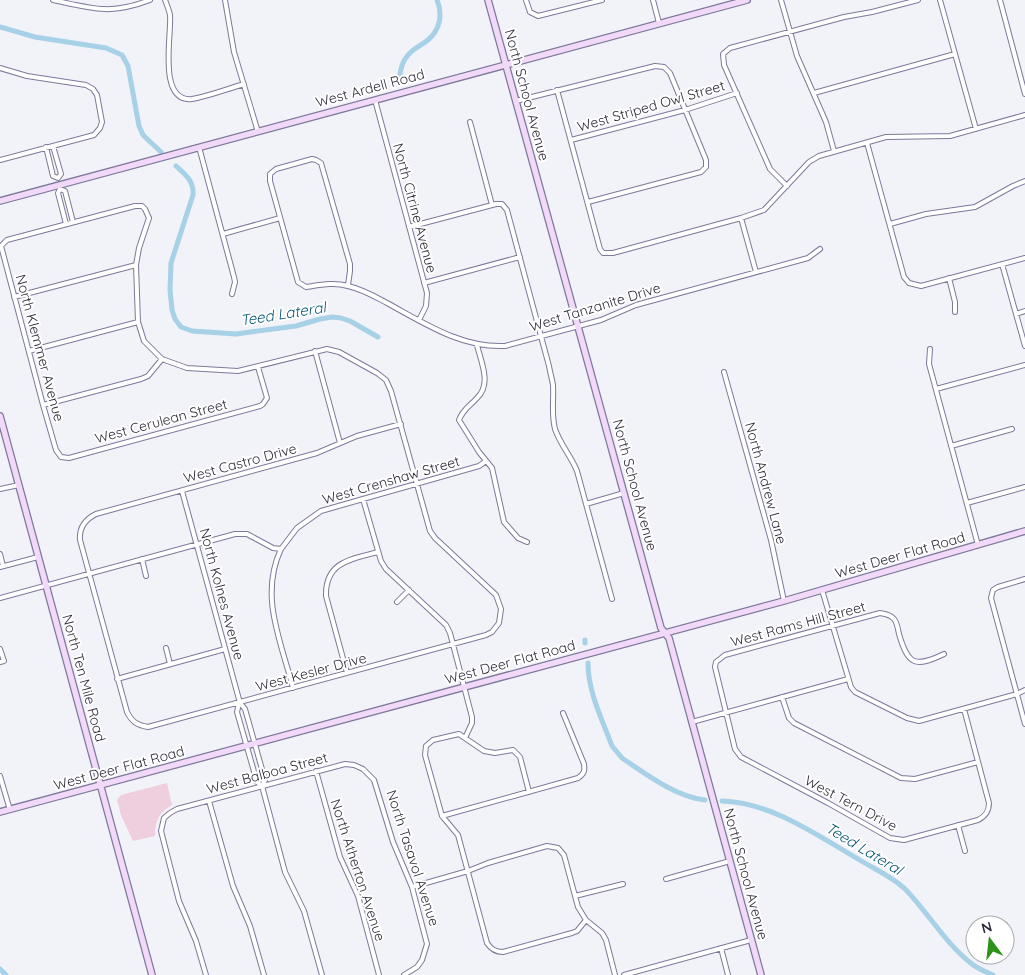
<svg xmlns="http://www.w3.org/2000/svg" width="1025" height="975" font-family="Quicksand,sans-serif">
  <rect width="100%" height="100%" fill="#f2f2f9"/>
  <path fill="#efcedd" d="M167 783 172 805C159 812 155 821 155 836L133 841 121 815 117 800 121 795Z"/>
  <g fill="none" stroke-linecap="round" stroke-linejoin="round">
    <path stroke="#a7d1e6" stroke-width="5" d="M0 27 35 37 106 48 122 55 128 66 139 126 143 135 161 152
      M399 83C400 73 401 62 409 54 414 48 422 45 428 40 440 30 443 14 437 0
      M176 166C186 175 194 181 193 195L171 263 170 290 172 310 175 319 181 327 192 331 236 334 296 326 320 319 332 317 341 318 350 321 378 337
      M585 640V643
      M588 663C588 692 602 719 612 746L622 758C646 774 676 797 705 800
      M722 801C770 802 817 835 858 859 874 869 893 877 906 890 929 914 946 944 972 964 978 969 986 972 993 975
      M0 969 6 975"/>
    <g stroke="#7d799a" stroke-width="6">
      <path id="street" d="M53 0C93 9 111 15 150 0
        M165 0C167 5 169 10 170 15 172 33 157 103 192 99 209 96 227 89 244 84
        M225 0 234 52 258 132
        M526 0 530 12 538 16 602 0
        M653 0 659 23
        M781 0 797 56 826 122 834 151
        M940 0 976 129
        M1000 0 1025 94
        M0 68 27 76 86 85 93 89 97 95 102 122 100 128 94 135 0 160
        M557 90 600 249 603 253H613L741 218 764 210 809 162 819 156 886 137 950 136 1025 115
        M814 93 955 54
        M375 100 427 293 426 306 419 320
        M516 101 655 66 664 67 670 73 706 160V167L701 172 588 202
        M470 122 492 205
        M571 140 685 110 737 93
        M867 143 904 277 909 283 921 286 1025 258
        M46 147 53 176 58 178 61 174 53 146
        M199 147 234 277 235 282 232 294
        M787 186 770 169 724 65 723 54 730 48 844 17 872 12 918 0
        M741 218 756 272
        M66 224 58 193 60 189 65 191 73 222
        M890 224 926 214 975 207 1013 186 1025 181
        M409 227 496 204H502L507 210 549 366C550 372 552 379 553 385 554 400 551 414 555 429 560 444 571 456 577 471L612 599
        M223 234 280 218
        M1002 264 1025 346
        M949 278 955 302V312
        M424 283 520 257
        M348 285 350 271V264L321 163 316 160 312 159 276 169 270 174V181L298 282 306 287C320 285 334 282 348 286 362 289 374 296 387 303 424 323 461 348 505 346L601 320 636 305 808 258 820 249
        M14 297 136 265
        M1016 314 1025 311
        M477 345C481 362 492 384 477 398 470 406 463 409 459 420L479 452 492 468 504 522 518 538 527 542
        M930 349 929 364 978 545
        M29 351 138 322
        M315 351 340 443
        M258 367 267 398 263 404 260 406 69 458 61 457 56 450 43 405 1 246 7 240 135 206H142L145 209 149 218 139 248 136 265 138 322 144 341 162 359 187 368 238 371 327 349 339 352 377 373 386 380 391 391 430 531 435 538 496 595 501 609 499 623 492 632 486 635 148 727C137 725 132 722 127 712L80 540C79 528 84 520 96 514L317 453 357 436 401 424
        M724 372 771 540 784 601
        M936 389 1025 365
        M43 405 141 379 148 376 162 359
        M951 446 1012 429
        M0 489 19 485
        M182 491 240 703 245 709 265 780 262 786 257 782 237 712 239 703
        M363 499 381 561 386 569 446 625 450 633 472 717V723L465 738
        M967 503 1025 487
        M586 504 624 493
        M281 549C259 596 281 641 293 688
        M0 554 3 566
        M142 559 146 576
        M0 567 38 557
        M1025 579 998 587 993 590 991 598 1025 724
        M822 590 851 687 855 692 907 718 919 721 1017 694 1025 690
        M0 598 235 534H247L273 548 281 549 297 528 321 511 479 466 486 461
        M397 602 409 590
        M166 648 170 664
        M0 649 4 661 0 662
        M944 654C915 668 908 665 899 634 898 629 897 622 894 619 890 614 885 614 880 613L725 655 716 662 715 667 735 749 741 757 828 803 890 838 904 840 978 820C986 816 989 811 989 803L964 709
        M347 673 326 596C325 562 351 559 378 552
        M117 679 225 649
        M782 697 789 718 794 723 901 778 915 779 978 762
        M692 722 848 679
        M316 771 340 857 358 896 379 975
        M0 776 10 810
        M262 786 285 872 304 911 322 975
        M529 792 520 757 513 750 495 753 484 751 459 734 433 740 426 746 425 755 442 816 458 835 487 943C491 949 495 952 503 952L572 933 577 931 586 920
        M209 801 233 886 250 926 264 975
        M442 816 578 778C584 774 585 771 584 764L563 713
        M958 825 965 851
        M666 879 730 861
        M412 887 468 871 488 863 547 846 558 848 564 855 578 907 586 920 602 933 606 940 615 975
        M575 896 623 884
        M721 948 728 975
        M206 975 196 941 179 901 161 831 164 818 170 813 177 809 345 764 354 765 363 769 374 780 393 842 412 887 427 944 422 960 417 967 404 975
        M624 975 751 940"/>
    </g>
    <g stroke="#7d799a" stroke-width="8">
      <path id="secondary" d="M488 0 661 628 669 638 761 975
        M0 201 747 0
        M0 416 152 975
        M0 812 784 601 1025 531"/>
    </g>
    <use href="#street" stroke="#fff" stroke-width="4"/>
    <use href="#secondary" stroke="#f2d9f9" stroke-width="5.5"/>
  </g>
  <g text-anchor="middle" stroke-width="4" stroke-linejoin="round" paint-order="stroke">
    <g font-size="14" fill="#2c2a38" stroke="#fff">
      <text transform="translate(370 88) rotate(-15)" y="5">West Ardell Road</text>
      <text transform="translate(527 95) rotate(75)" y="5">North School Avenue</text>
      <text transform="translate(651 106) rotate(-16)" y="5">West Striped Owl Street</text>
      <text transform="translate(415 208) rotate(75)" y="5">North Citrine Avenue</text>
      <text transform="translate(595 307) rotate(-17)" y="5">West Tanzanite Drive</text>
      <text transform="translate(40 348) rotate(75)" y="5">North Klemmer Avenue</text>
      <text transform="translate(161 421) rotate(-15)" y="5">West Cerulean Street</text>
      <text transform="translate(240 463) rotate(-15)" y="5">West Castro Drive</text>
      <text transform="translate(391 480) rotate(-16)" y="5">West Crenshaw Street</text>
      <text transform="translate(766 483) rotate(75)" y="5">North Andrew Lane</text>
      <text transform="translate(635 485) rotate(75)" y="5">North School Avenue</text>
      <text transform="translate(900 555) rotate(-16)" y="5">West Deer Flat Road</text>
      <text transform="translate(222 594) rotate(75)" y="5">North Kolnes Avenue</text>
      <text transform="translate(798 624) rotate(-15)" y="5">West Rams Hill Street</text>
      <text transform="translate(510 662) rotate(-15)" y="5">West Deer Flat Road</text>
      <text transform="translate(311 672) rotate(-15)" y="5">West Kesler Drive</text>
      <text transform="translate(84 678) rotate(75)" y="5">North Ten Mile Road</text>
      <text transform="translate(119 768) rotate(-15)" y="5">West Deer Flat Road</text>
      <text transform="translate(267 773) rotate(-15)" y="5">West Balboa Street</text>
      <text transform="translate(851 803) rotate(28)" y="5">West Tern Drive</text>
      <text transform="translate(413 858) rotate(72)" y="5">North Tasavol Avenue</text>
      <text transform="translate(358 870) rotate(72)" y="5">North Atherton Avenue</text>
      <text transform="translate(746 874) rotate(75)" y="5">North School Avenue</text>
    </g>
    <g font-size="15" font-style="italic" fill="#075774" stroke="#fff">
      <text transform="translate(283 314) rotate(-9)" y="5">Teed Lateral</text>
      <text transform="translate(864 849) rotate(31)" y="5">Teed Lateral</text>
    </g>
  </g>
  <g transform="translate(990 940) rotate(345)"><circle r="24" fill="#ffffff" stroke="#abaaaf"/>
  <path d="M0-4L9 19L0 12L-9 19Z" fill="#2b9319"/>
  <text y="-8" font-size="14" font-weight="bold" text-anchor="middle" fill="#2c2a38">N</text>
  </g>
</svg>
